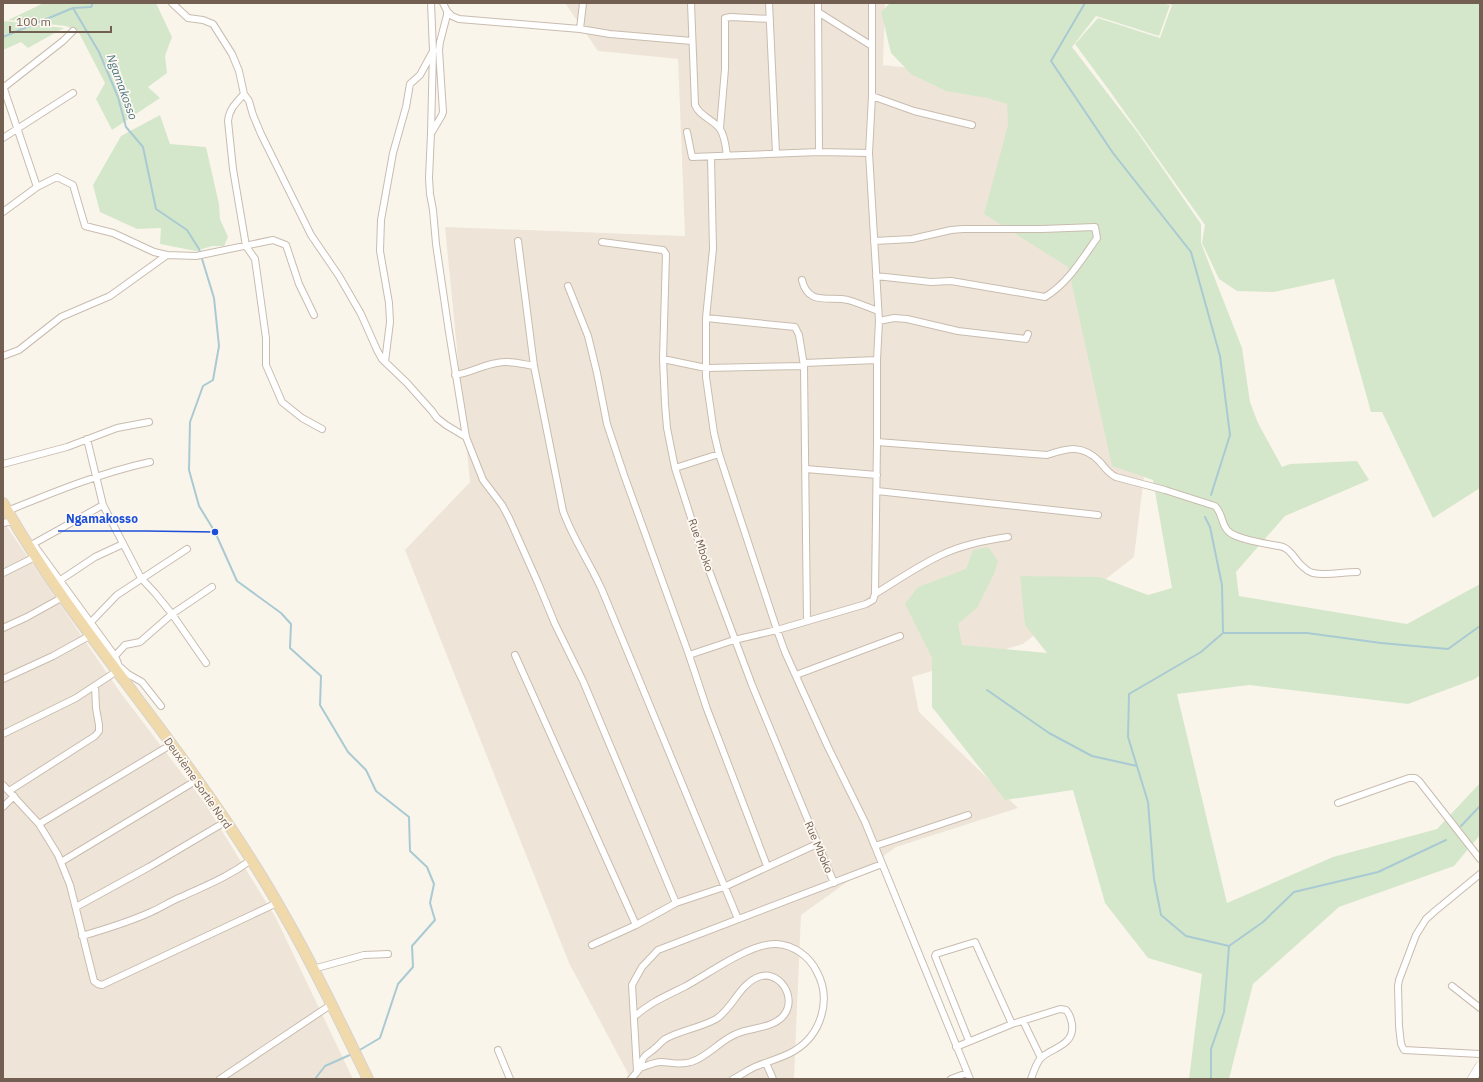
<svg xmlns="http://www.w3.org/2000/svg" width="1483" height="1082" font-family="'IBM Plex Sans',sans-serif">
  <rect width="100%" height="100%" fill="#faf5eb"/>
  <path fill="#eee5d8" d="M565 3H885L883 65 1051 83 1168 285 1134 557 1023 644 912 677 919 712 1018 808 896 847 801 915 794 1079H631L569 963 405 550 470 482 445 227 685 236 678 59 598 51Z
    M3 521 120 692 206 805 276 918 353 1079H3Z"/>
  <path fill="#d5e7cb" d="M44 3H156L172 37 165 56 167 73 148 87 160 98 112 130 96 99 105 83 78 31 66 26 8 20Z
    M890 3H1160L1170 5 1159 36 1096 16 1072 47 1138 133 1201 224V243L1242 348 1250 402 1258 423 1282 467 1290 464 1357 461 1369 480 1285 516 1236 572 1239 596 1407 624 1480 584V675L1475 679 1408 704 1249 685 1177 694 1227 903 1333 857 1437 829 1480 783V835L1454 866 1339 907 1253 984 1229 1079H1189L1202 974 1148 958 1105 903 1073 790 1005 800 932 707V658L905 604 918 587 966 569 973 550 988 547 998 561 994 574 977 608 958 624 962 645 1047 653 1025 625 1020 576 1100 577 1148 595 1172 588 1153 480 1112 466 1068 267 984 214 1008 125 1007 104 987 98 946 91 911 74 891 53 881 12Z
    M1167 3H1480V488L1433 518 1382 412H1371L1334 279 1274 292 1237 291 1219 279 1202 243 1205 225 1109 90 1075 44 1098 18 1160 38 1172 5Z
    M6 21 64 28 28 48 21 42 3 50V22Z
    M160 115 170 144 206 147 219 204 220 219 228 237 224 246H212L196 251 160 244 161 228 137 229 100 212 93 185 121 136Z"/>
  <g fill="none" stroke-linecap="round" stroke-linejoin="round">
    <path stroke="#a9cad3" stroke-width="2" d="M1085 3 1051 61 1113 153 1191 252 1220 356 1230 435 1211 495
      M73 8 91 7 93 3
      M3 37 73 8 99 52 118 97 126 127 143 147 156 209 187 230 199 249 214 298 219 346 213 380 203 386 190 422 189 470 199 506 215 532 237 581 281 613 291 624 290 648 321 676 320 705 348 752 366 770 376 791 409 817 410 851 427 867 434 884 430 903 435 920 412 946 413 967 398 984 380 1038 358 1051
      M1205 517 1210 527 1222 585 1223 633 1201 652 1129 694 1128 737 1148 802 1154 879 1161 915 1186 936 1229 946 1224 1012 1211 1049V1079
      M1224 633H1307L1381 643 1448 649 1480 626
      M987 690 1049 733 1092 756 1137 766
      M1461 826 1480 806
      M1229 946 1263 922 1294 892 1378 872 1446 840
      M315 1079 325 1066 352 1054"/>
    <g stroke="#c9bcaf" stroke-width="8">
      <path id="street" d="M172 3 188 18 203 20 213 24 232 54 239 71 244 94 249 101 253 115 261 134 311 235 339 276 361 314 377 350 382 359 407 383 432 411 437 418 446 425 466 437
        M431 3 433 51 431 133 429 178 430 194 433 210 436 244 449 332 466 437 483 480 502 505 509 518 538 583 555 624 583 681 676 903
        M691 3 695 105C700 117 713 119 720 129 725 136 726 148 727 156
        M769 3 776 153
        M818 3 819 152
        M447 11 452 16 459 19 580 29 610 34 692 41
        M818 12 872 46
        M580 29 583 3
        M3 86 37 187
        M3 88 63 41 73 31
        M244 94C236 103 229 109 228 121L233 169 246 246 255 259 266 338V365L282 402 302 418 322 429
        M872 96 914 111 972 125
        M720 128 725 69V18L731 17 770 19
        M432 132 442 115 443 112 439 50 440 42 447 15V11L443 3
        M687 132 692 157 819 152 869 153
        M3 138 73 93
        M711 157 713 249 706 318V377L714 433 719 454 777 630 785 652 828 747 865 822 970 1079
        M3 212 37 187 57 177 73 185 85 226 113 233 154 252 167 255 196 256 273 240 286 245 299 284 314 315
        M518 241 534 366 563 511C573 539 590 563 602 590L738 919
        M874 241 912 239 951 230 963 229H1042L1095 227 1097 238C1082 259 1068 283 1045 297L951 281 931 282 876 276
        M602 242 663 250 666 254 663 359 665 404 667 428 675 468 701 549 752 685 834 883
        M802 280C808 306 829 296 848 300 858 303 868 307 878 311
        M568 286 588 336 597 373 607 424 624 475 689 655 707 709 767 866
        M706 318 795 327 799 335 804 366 807 621
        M879 321 894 318 907 319 958 331 1026 339 1028 334
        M3 356 19 350 61 317 110 296 167 255
        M663 359 706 368 804 366
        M385 362 390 322 389 303 380 251 381 220 393 153 406 107 410 84 420 75 432 53
        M804 363 877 360
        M455 375C471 373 482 365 497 363 509 360 522 364 534 366
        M87 439 103 505 141 578 155 593 172 614 206 663
        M877 442 1047 455C1068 448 1083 444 1100 462 1105 468 1109 474 1116 477L1165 490 1215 506C1223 514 1221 524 1228 531 1236 540 1270 544 1283 547 1291 550 1294 558 1300 564 1304 568 1308 572 1313 573 1326 576 1343 572 1357 572
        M3 464 67 447 117 428 149 422
        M675 468 719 454
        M806 469 877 475
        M877 491 1098 515
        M7 511C54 492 100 473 150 462
        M3 523 13 521
        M33 544 103 505
        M34 545 115 656 125 645 140 642 172 614 212 587
        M3 573 35 557
        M59 581 95 557 123 544
        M875 594C896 581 918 566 941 555 962 545 986 540 1008 537
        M90 623 117 595 187 549
        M3 628 27 617 63 597
        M515 655 636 925
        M689 655 734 640 777 630 866 604 873 600 875 594 877 442V360L879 321 869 153 872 96V3
        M115 656 119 666 128 674 142 682 161 706
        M796 675 900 636
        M3 679 53 656 91 635
        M3 734 76 698 117 671
        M3 785 39 824 58 855 70 885 94 981 98 984 102 985 277 903
        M9 791 95 736 99 731V725L96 708 95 686
        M1338 803 1409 778H1415L1419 781 1480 859
        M3 807 14 796
        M39 824 172 744
        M875 846 968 815
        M61 862 197 780
        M1480 874 1435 911 1426 919 1416 935 1399 980 1398 986 1399 1026 1401 1044 1404 1050 1480 1054
        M76 907 149 867 225 822
        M82 936C106 929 129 922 151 912 162 907 171 901 181 897 207 885 228 877 251 860
        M592 945 636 925 676 903 724 887 817 844
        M313 969 364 955 388 954
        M1452 986 1480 1008
        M634 1017C649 1003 666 996 684 987 707 975 751 942 777 944 794 945 810 957 817 972 832 1000 821 1035 794 1051 782 1058 769 1061 757 1066 749 1069 741 1075 733 1079
        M1023 1021 1041 1058
        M969 1041 935 956 936 954 975 942 1012 1024
        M956 1047 1012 1024 1060 1009 1066 1010C1070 1014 1071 1019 1072 1024 1075 1047 1049 1048 1040 1059 1036 1064 1033 1073 1031 1079
        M498 1050 510 1079
        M766 1063 773 1079
        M637 1071 632 985 642 967 658 950 882 864
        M220 1079 332 1004
        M631 1079C634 1075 639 1071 640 1067 642 1063 641 1060 645 1056 648 1053 651 1052 654 1049 658 1046 661 1042 665 1039 681 1030 700 1028 716 1019 732 1009 739 986 756 978 778 967 798 997 784 1015 773 1029 751 1027 736 1034 719 1041 708 1057 691 1062 679 1066 671 1062 661 1062 654 1062 647 1066 640 1068
        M951 1079 967 1073"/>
    </g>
    <g stroke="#ccbdae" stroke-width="10">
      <path id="secondary" d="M1472 1079 1480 1066"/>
    </g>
    <g stroke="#d8d2ce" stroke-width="12">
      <path id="primary" d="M3 503C58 601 132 687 196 778 229 824 260 871 287 920 317 972 342 1026 368 1079"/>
    </g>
    <use href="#street" stroke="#fff" stroke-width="6"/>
    <use href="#secondary" stroke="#fff" stroke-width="9"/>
    <use href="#primary" stroke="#f0daac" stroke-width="10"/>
  </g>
  <g text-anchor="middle" stroke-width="3.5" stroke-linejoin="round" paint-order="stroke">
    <g font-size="11" fill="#735f51" stroke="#fdf9f2">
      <text transform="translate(701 545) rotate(71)" y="4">Rue Mboko</text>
      <text transform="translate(198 783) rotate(55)" y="4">Deuxième Sortie Nord</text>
      <text transform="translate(819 847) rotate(67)" y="4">Rue Mboko</text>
    </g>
    <g font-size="12" font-style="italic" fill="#4d7883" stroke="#fdf9f2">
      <text transform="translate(122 87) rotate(70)" y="4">Ngamakosso</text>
    </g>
  </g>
  <path fill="none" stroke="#1d4ed8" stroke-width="1.5" d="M215 532L146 531H58"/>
  <circle fill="#1d4ed8" stroke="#fdf9f2" stroke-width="1.5" cx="215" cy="532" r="4"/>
  <g font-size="12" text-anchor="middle" font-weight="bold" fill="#1d4ed8" stroke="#fdf9f2" stroke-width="3.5" stroke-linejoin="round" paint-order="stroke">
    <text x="102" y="523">Ngamakosso</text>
  </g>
  <rect width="1483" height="1082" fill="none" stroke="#735f51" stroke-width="8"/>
  <path d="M10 26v6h101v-6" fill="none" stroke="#735f51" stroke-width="2"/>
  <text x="16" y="26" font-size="12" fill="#735f51" stroke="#fdf9f2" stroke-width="3" paint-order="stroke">100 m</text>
</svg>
